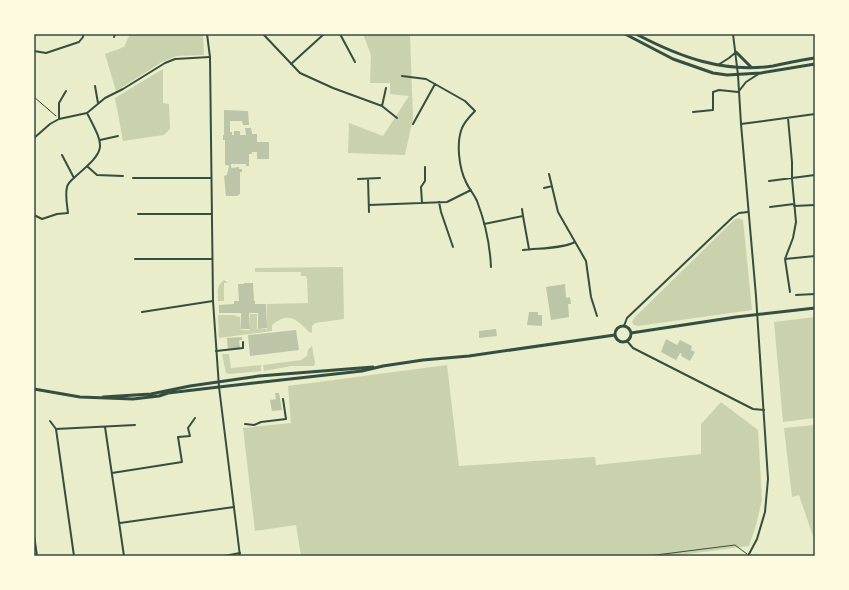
<svg xmlns="http://www.w3.org/2000/svg" width="849" height="590" font-family="Mulish,sans-serif">
  <rect width="100%" height="100%" fill="#e9edc9"/>
  <path fill="#cad2ad" d="M130 34H203L204 55 177 56 162 62 116 91 105 54 124 47Z
    M363 34H410L413 118 405 155 348 153 349 123 383 136 409 96 390 94V83H370L371 55Z
    M163 69V103L169 104 170 129 164 135 123 141 115 98Z
    M738 218 743 220 752 310 638 326 634 325 632 322 634 318 735 219Z
    M343 267 344 319 315 323 312 326V333C308 332 307 330 304 327 292 315 285 315 272 325V331L219 338 218 315H233L240 317 241 330H250V314H257V329H267V304L308 303 307 279 306 276H301V272H255V268Z
    M224 280 228 283H224V301H218C218 292 216 286 224 280Z
    M815 317V418L783 422 774 322Z
    M312 346 315 363 314 366H292L264 371 263 365 301 360 307 356 308 350Z
    M222 354H229L231 368 261 365V371L229 374 226 373Z
    M447 365 459 466 595 457 596 465 701 454V424L721 402 758 430 762 500 756 525 749 546 672 556H301L296 525 255 531 243 428 291 423 288 386Z
    M815 425V542L799 495 792 497 784 428Z"/>
  <path fill="#bcc5a7" d="M224 110 248 111 249 125H243L242 121H230V132H232V135H234V131H240V135H246L245 128H251L252 134H257V142H269V159H257V152H252V154H249V166H246V164H231V168L239 167V169H242V172H240V194L237 196H226L224 176 227 175 229 166 228 165H225V140H223V135H224Z
    M244 283H253L254 301H255V304H266L267 328 258 329V313H249L250 329H241V313H219V305L234 304V301H239L238 284H244Z
    M565 284 566 298 570 297 571 304H568L569 317 551 320 546 287Z
    M529 312H538V315H542V326L527 325Z
    M496 329 497 336 479 338V331Z
    M296 330 299 350 250 356 248 335Z
    M242 337V340H239L240 348 228 349 227 338Z
    M666 339 677 345 680 340 692 346 691 350 695 352 690 361 681 356 682 354 680 353 676 360 661 352Z
    M275 393H279L282 410 272 411 270 400 276 399Z"/>
  <g fill="none" stroke-linecap="round" stroke-linejoin="round">
    <path stroke="#344e41" stroke-width="1" d="M34 97 56 116
      M648 556 735 545 747 554
      M753 556 756 555 759 556"/>
    <path stroke="#344e41" stroke-width="2" d="M263 34 300 73 333 88 382 106 397 118
      M340 34 355 62
      M733 34 738 75
      M114 37 115 34
      M34 51 46 53 79 42 83 37V34
      M291 64 324 34
      M718 65 729 58 735 53
      M402 76 426 79 465 101 475 111C470 116 465 121 462 128 456 143 459 168 466 182 469 189 474 194 477 201 485 222 490 245 491 267
      M95 86 98 103
      M382 106 386 88
      M693 112 713 110V92L719 90 738 92
      M788 118 792 162V179L796 222 793 238 785 259 790 292
      M59 119V103L66 91
      M413 124 435 84
      M741 124 815 114
      M34 138 50 124 59 119 87 113 105 98 123 89 165 63 175 59 210 57
      M100 140 118 136
      M62 155 74 178
      M88 167 97 175 123 176
      M549 174 558 212 586 261 591 297 597 316
      M133 178H211
      M358 179 380 178
      M368 179 369 212
      M769 181 815 175
      M544 188 552 186
      M439 202 441 212 453 247
      M422 203 421 187 425 181V167
      M369 205 447 202 471 190
      M794 206 815 205
      M770 207 794 204
      M522 209 523 216
      M138 214H212
      M34 215 42 219 57 214 68 213C67 205 65 195 67 187 68 182 73 179 76 176 107 149 105 148 87 113
      M484 224 523 216 529 249
      M523 250C538 248 562 249 575 242
      M135 259H212
      M785 259 815 256
      M796 295 815 294
      M142 312 213 301
      M624 326 627 318 733 217 739 213 748 212
      M627 341 633 348 753 409 764 410
      M216 351 243 348V342
      M50 421 56 429 74 556
      M245 424 254 425 261 422 286 419 283 399
      M105 427 124 556
      M56 429 135 425
      M112 473 182 462 178 437 190 436 188 428 195 418
      M120 523 234 507
      M34 535 37 556
      M224 556 240 553"/>
    <path stroke="#344e41" stroke-width="2" d="M207 34 210 57 213 301 219 387 240 556
      M738 75 741 124 756 296 768 479 765 512 757 539 748 556
      M739 91 746 82 760 73"/>
    <path stroke="#344e41" stroke-width="3" d="M615 334a8 8 0 1 1 16 0a8 8 0 1 1-16 0Z
      M631 333 736 317 815 308
      M34 389 80 397 133 399 159 396 168 393 219 387 362 371 383 366 423 360 469 356 615 335
      M103 397 151 394 190 386 259 376 373 367"/>
    <path stroke="#344e41" stroke-width="3" d="M625 34 673 59 713 73 727 75 761 73 815 64
      M636 34C680 57 722 73 773 66 787 63 801 60 815 58
      M736 52 751 67"/>
  </g>
  <rect width="849" height="590" fill="none" stroke="#fefae0" stroke-width="70"/>
  <rect x="35" y="35" width="779" height="520" fill="none" stroke="#344e41" stroke-width="1.5"/>
</svg>
